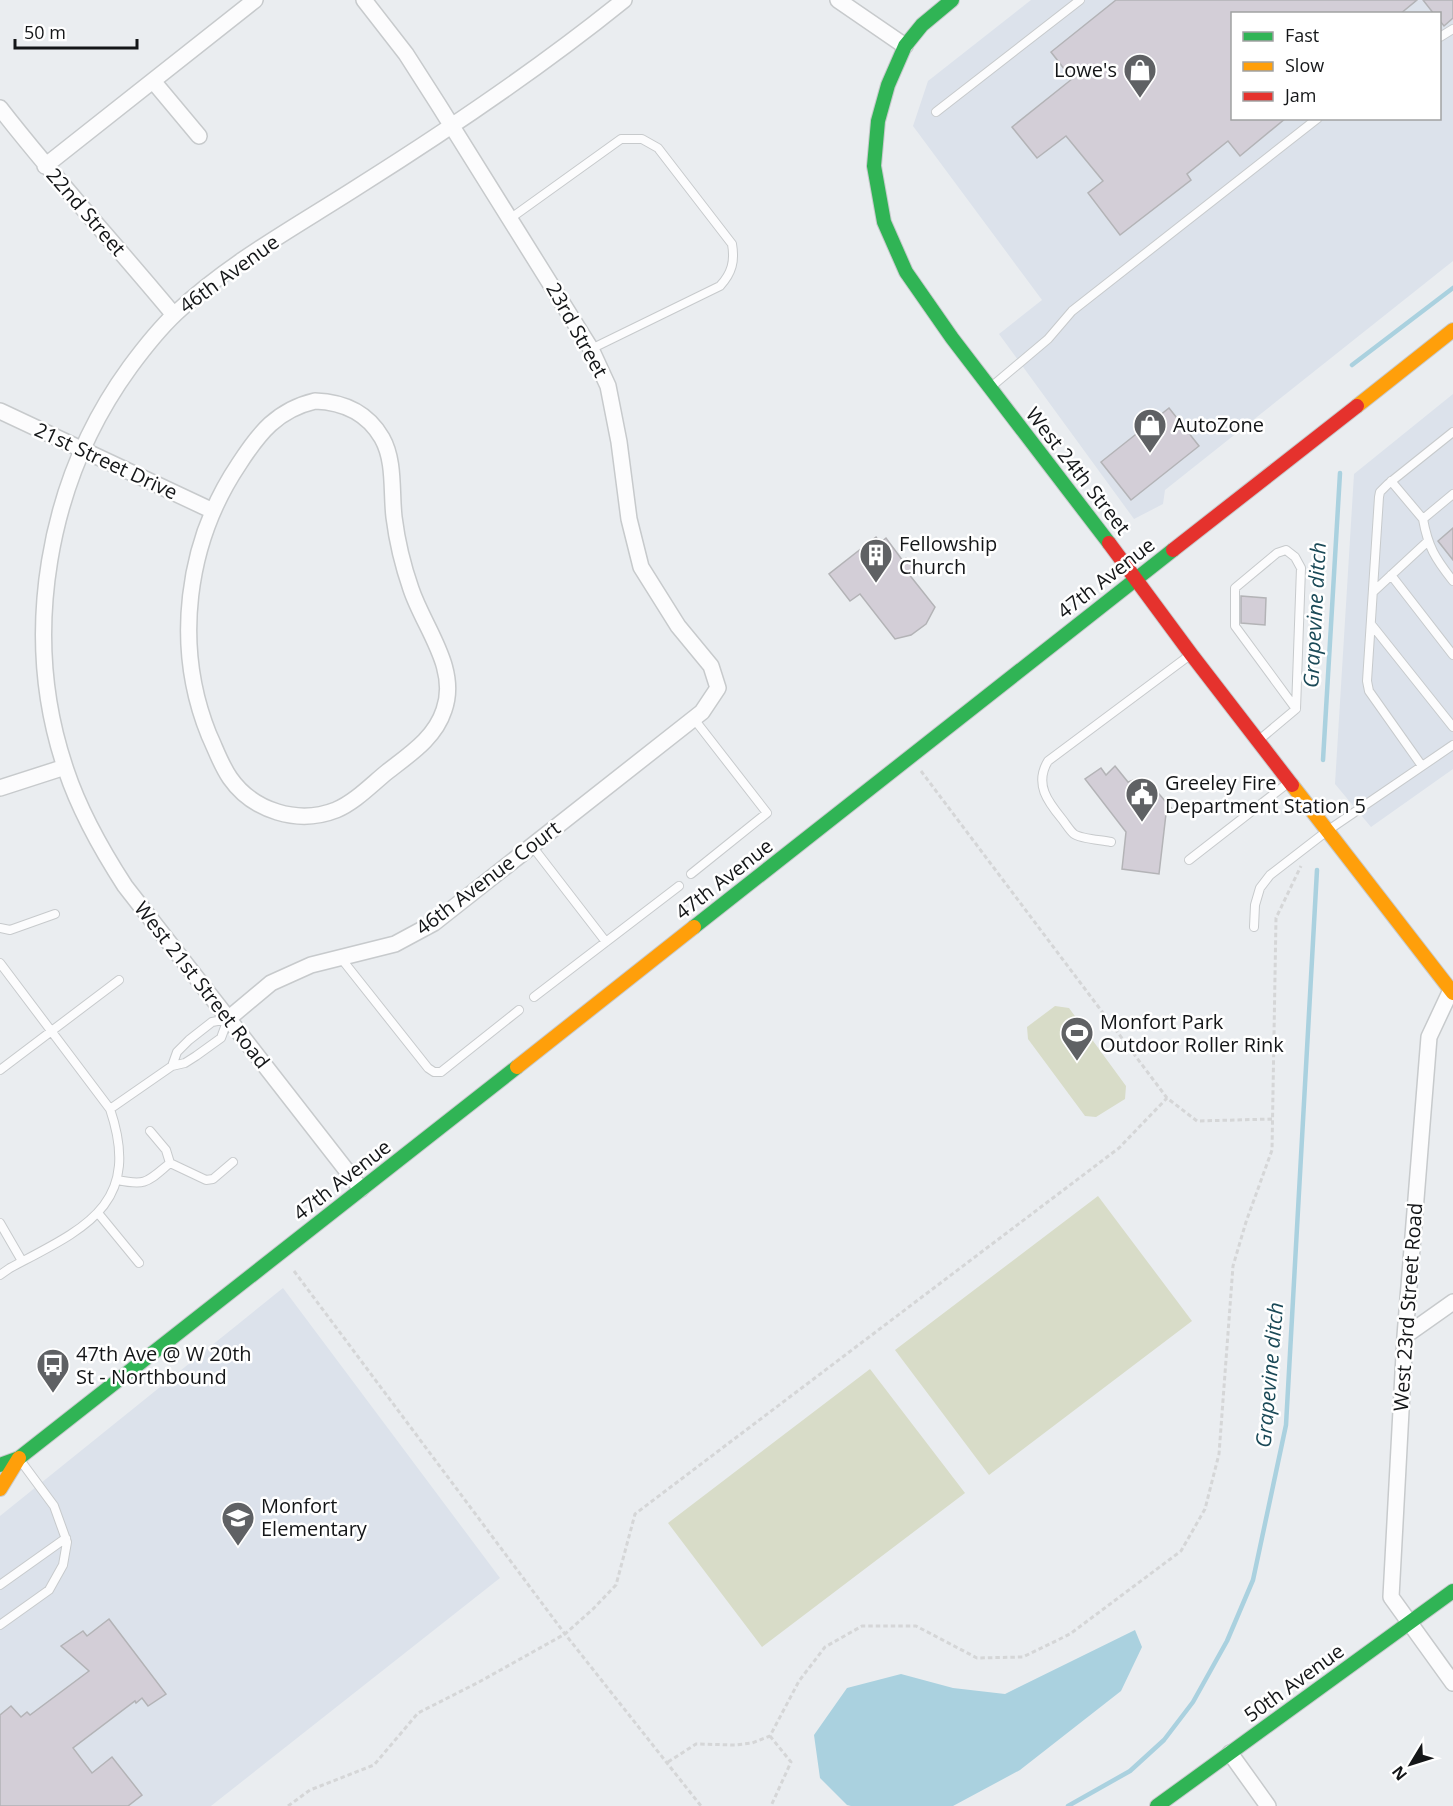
<svg xmlns="http://www.w3.org/2000/svg" width="1453" height="1806" font-family="'Open Sans',sans-serif">
  <rect width="100%" height="100%" fill="#eaedf0"/>
  <path fill="#dce2eb" fill-rule="evenodd" d="M1031 0H1453V261L1165 490 1163 504 1134 519 999 334 1042 300 913 126 928 81ZM1232 14H1440V118H1232Z
    M1453 394V769L1371 827 1335 784 1354 474Z
    M283 1288 500 1578 211 1806H0V1516Z"/>
  <path fill="#d8dcc8" d="M1055 1006 1069 1008 1126 1086 1125 1099 1096 1117 1085 1116 1028 1039 1027 1027Z
    M1098 1196 1192 1321 989 1475 895 1350Z
    M870 1369 965 1493 762 1647 668 1523Z"/>
  <path fill="#aad1df" d="M1135 1630 1142 1647 1121 1691 1020 1770 953 1806H851L847 1805 820 1778 814 1735 847 1688 901 1674 953 1688 1005 1694Z"/>
  <g fill="none" stroke-linecap="round" stroke-linejoin="round">
    <path stroke="#aad1df" stroke-width="4.5" d="M1352 365 1453 288
      M1323 760 1340 473
      M1068 1806 1130 1771 1164 1740 1193 1702 1227 1641 1253 1580 1286 1425 1317 870"/>
  </g>
  <path fill="#d3ced7" stroke="#b3b3b6" stroke-width="1.5" d="M1116 0H1417L1400 14H1233V118H1286L1240 156 1228 141 1187 174 1191 180 1120 235 1088 193 1103 181 1066 136 1037 158 1012 127 1072 79 1051 52Z
    M1423 0H1453V18L1444 26 1440 21V14H1434Z
    M1169 408 1199 446 1131 500 1101 462Z
    M1453 528V560L1438 541Z
    M876 537 880 543 886 538 903 561 906 558 914 568 908 573 935 607 926 624 911 635 895 639 860 594 850 601 829 574Z
    M1241 596 1266 598 1265 625 1241 623Z
    M1115 766 1128 782 1137 779 1151 798 1159 794 1172 809 1166 814 1159 874 1122 869 1126 832 1085 779 1101 768 1106 775Z
    M109 1619 166 1694 148 1706 142 1698 136 1703 135 1701 73 1748 92 1773 112 1757 142 1795 128 1806H0V1715L11 1706 21 1717 27 1712 30 1715 89 1671 61 1646 83 1631 87 1636Z"/>
  <g fill="none" stroke-linecap="round" stroke-linejoin="round">
    <g stroke="#c7cacc" stroke-width="10">
      <path id="lane" d="M1440 37 1453 29
        M936 112 1080 0
        M511 218 621 139H642L658 148 732 244C735 261 732 273 720 286L591 349
        M991 387 1048 339 1072 311 1318 118
        M1391 481 1423 519
        M1453 494 1423 519C1428 547 1435 558 1453 581
        M1391 575 1453 655
        M1373 592 1427 542
        M1371 624 1453 727
        M1259 740 1296 709 1301 568 1295 557 1286 550 1277 553 1235 588V626L1296 709
        M1422 766 1369 691 1367 681 1379 497 1380 492 1388 484 1453 432
        M1111 842C1102 840 1081 839 1074 834 1070 831 1066 824 1062 819 1048 802 1034 784 1048 761L1190 655
        M532 846 606 942
        M1189 860 1288 783
        M691 874 767 813 694 719
        M1254 927 1255 905 1260 888 1270 875 1327 831 1453 745
        M0 928 10 930 55 914
        M340 957 428 1068 434 1072H441L519 1010
        M0 963 110 1109C143 1206 83 1229 10 1268L0 1275
        M534 997 679 886
        M0 1070 119 980
        M110 1109 172 1066 185 1063 196 1056 221 1038 228 1019 212 1022 189 1040 177 1052 172 1066
        M170 1163 206 1180 213 1179 233 1162
        M117 1180C147 1186 147 1182 170 1163L166 1150 150 1131
        M98 1213 139 1263
        M0 1223 22 1261
        M0 1585 66 1538
        M0 1625 49 1590 63 1565 67 1542 54 1506 20 1460"/>
    </g>
    <g stroke="#c7cacc" stroke-width="18">
      <path id="street" d="M838 0 905 46
        M153 81 199 136
        M0 108C55 179 116 245 174 315
        M45 166 255 0
        M315 401C343 402 367 412 382 438 395 461 391 491 394 517 397 541 403 566 411 589 424 628 459 668 444 710 435 738 410 754 387 772 371 785 355 802 336 810 298 825 253 811 230 778 221 765 216 750 209 735 173 646 186 543 239 464 259 433 277 410 315 401Z
        M0 411 213 511
        M0 788 65 767
        M1451 990 1429 1037 1405 1336 1391 1597 1453 1683
        M228 1019 271 983 311 965 395 944 434 923 702 712 718 688 711 666 678 626 641 567 629 519 619 442 608 386 591 349 438 104 406 54 364 0
        M361 1189 125 886C101 849 80 812 66 770 20 636 47 481 130 367 144 348 159 329 176 313 230 262 297 226 359 186 451 128 540 68 624 0
        M1405 1336 1453 1302
        M1230 1753 1268 1806"/>
    </g>
    <g stroke="#c7cacc" stroke-width="16">
      <path id="fast" d="M952 0 922 25 905 46 888 85 878 121 874 166 884 222 906 272 952 338 1109 543
        M694 927 1173 550
        M0 1465 19 1458 517 1067
        M1157 1806 1453 1591"/>
    </g>
    <g stroke="#c7cacc" stroke-width="16">
      <path id="slow" d="M1357 406 1453 330
        M1292 785 1453 993
        M517 1067 694 927
        M0 1489 19 1458"/>
    </g>
    <g stroke="#c7cacc" stroke-width="16">
      <path id="jam" d="M1109 543 1191 654 1292 785
        M1173 550 1357 406"/>
    </g>
    <path stroke="#d5d6d7" stroke-width="3" stroke-dasharray="4.5 3" stroke-linecap="butt" d="M921 771 1167 1098 1197 1121 1273 1119
      M294 1271 565 1634 701 1806
      M770 1736 791 1762 771 1806
      M668 1762 696 1744 735 1745 752 1743 770 1736 799 1681 825 1647 862 1626H916L977 1658 1023 1657 1070 1634 1181 1551 1205 1509 1219 1454 1233 1266 1246 1222 1272 1150 1276 918 1301 866
      M288 1806 310 1790 374 1765 418 1713 479 1682 565 1634 593 1609 616 1585 635 1514 1119 1148 1167 1098"/>
    <use href="#lane" stroke="#fcfcfd" stroke-width="8"/>
    <use href="#street" stroke="#fcfcfd" stroke-width="15"/>
    <use href="#fast" stroke="#30b455" stroke-width="14"/>
    <use href="#slow" stroke="#ff9f0a" stroke-width="14"/>
    <use href="#jam" stroke="#e5322d" stroke-width="14"/>
  </g>
  <defs>
    <g id="shop-pin" transform="scale(1.725)"><path d="M0 17L-7.5 6A9.5 9.5 0 1 1 7.5 6Z" fill="#5f6164" stroke="#fff"/><path d="M-5-2.5h2.3a2.7 3.5 0 0 1 5.4 0H5L5.5 6h-11ZM-1.5-2.5h3a1.5 2.3 0 0 0-3 0Z" fill="#fff"/></g>
    <g id="building-pin" transform="scale(1.725)"><path d="M0 17L-7.5 6A9.5 9.5 0 1 1 7.5 6Z" fill="#5f6164" stroke="#fff"/><path d="M-4-6H4V6H1V3H-1V6H-4ZM-2.5-4.3h1.7v1.8h-1.7ZM.8-4.3h1.7v1.8H.8ZM-2.5-1h1.7V.8h-1.7ZM.8-1h1.7V.8H.8Z" fill="#fff"/></g>
    <g id="civic-pin" transform="scale(1.725)"><path d="M0 17L-7.5 6A9.5 9.5 0 1 1 7.5 6Z" fill="#5f6164" stroke="#fff"/><path d="M-.6-6.5H3V-4.5H.6V-3L4-1V1h2V6H-6V1h2V-1L-.6-3ZM-1.2 2.5V6h2.4V2.5Z" fill="#fff"/></g>
    <g id="stadium-pin" transform="scale(1.725)"><path d="M0 17L-7.5 6A9.5 9.5 0 1 1 7.5 6Z" fill="#5f6164" stroke="#fff"/><path d="M0-5a6.5 5 0 1 0 0 10a6.5 5 0 1 0 0-10ZM-3.5-1.8h7v3.6h-7Z" fill="#fff"/></g>
    <g id="bus-pin" transform="scale(1.725)"><path d="M0 17L-7.5 6A9.5 9.5 0 1 1 7.5 6Z" fill="#5f6164" stroke="#fff"/><path d="M-5-6H5V4H4V6H2V4H-2V6H-4V4H-5ZM-3.5-4V0h7V-4ZM-3.5 1.2v1.5H-2V1.2ZM2 1.2v1.5H3.5V1.2Z" fill="#fff"/></g>
    <g id="school-pin" transform="scale(1.725)"><path d="M0 17L-7.5 6A9.5 9.5 0 1 1 7.5 6Z" fill="#5f6164" stroke="#fff"/><path d="M0-5L7-2L0 1L-7-2ZM-4 1L0 2.5L4 1V4Q0 6-4 4Z" fill="#fff"/></g>
  </defs>
  <g fill-rule="evenodd">
    <use href="#shop-pin" x="1140" y="70"/>
    <use href="#shop-pin" x="1150" y="425"/>
    <use href="#building-pin" x="876" y="555"/>
    <use href="#civic-pin" x="1142" y="794"/>
    <use href="#stadium-pin" x="1077" y="1033"/>
    <use href="#bus-pin" x="53" y="1365"/>
    <use href="#school-pin" x="238" y="1518"/>
  </g>
  <g text-anchor="middle" stroke-width="5" stroke-linejoin="round" paint-order="stroke">
    <g font-size="20" fill="#141618" stroke="#fff" text-anchor="start">
      <text x="1117" y="77" text-anchor="end">Lowe's</text>
      <text x="1173" y="432">AutoZone</text>
      <text x="899" y="551">Fellowship<tspan x="899" dy="23">Church</tspan></text>
      <text x="1165" y="790">Greeley Fire<tspan x="1165" dy="23">Department Station 5</tspan></text>
      <text x="1100" y="1029">Monfort Park<tspan x="1100" dy="23">Outdoor Roller Rink</tspan></text>
      <text x="76" y="1361">47th Ave @ W 20th<tspan x="76" dy="23">St - Northbound</tspan></text>
      <text x="261" y="1513">Monfort<tspan x="261" dy="23">Elementary</tspan></text>
    </g>
    <g font-size="20" fill="#141618" stroke="#fff">
      <text transform="translate(86 212) rotate(49)" y="7">22nd Street</text>
      <text transform="translate(229 274) rotate(-36)" y="7">46th Avenue</text>
      <text transform="translate(577 330) rotate(61)" y="7">23rd Street</text>
      <text transform="translate(106 461) rotate(25)" y="7">21st Street Drive</text>
      <text transform="translate(1078 471) rotate(52)" y="7">West 24th Street</text>
      <text transform="translate(1106 578) rotate(-38)" y="7">47th Avenue</text>
      <text transform="translate(488 878) rotate(-37)" y="7">46th Avenue Court</text>
      <text transform="translate(724 879) rotate(-38)" y="7">47th Avenue</text>
      <text transform="translate(202 985) rotate(52)" y="7">West 21st Street Road</text>
      <text transform="translate(342 1180) rotate(-38)" y="7">47th Avenue</text>
      <text transform="translate(1408 1307) rotate(-86)" y="7">West 23rd Street Road</text>
      <text transform="translate(1294 1683) rotate(-36)" y="7">50th Avenue</text>
    </g>
    <g font-size="21" font-style="italic" fill="#1a4957" stroke="#fff">
      <text transform="translate(1315 615) rotate(-87)" y="7">Grapevine ditch</text>
      <text transform="translate(1270 1375) rotate(-85)" y="7">Grapevine ditch</text>
    </g>
  </g>
  <rect x="1231" y="12" width="210" height="108" fill="#ffffff" stroke="#a1a2a3" stroke-width="1.5"/>
  <rect x="1243" y="32" width="30" height="9" fill="#30b455" stroke="#a1a2a3" stroke-width="1.5"/>
  <text x="1285" y="42" font-size="18" fill="#141618">Fast</text>
  <rect x="1243" y="62" width="30" height="9" fill="#ff9f0a" stroke="#a1a2a3" stroke-width="1.5"/>
  <text x="1285" y="72" font-size="18" fill="#141618">Slow</text>
  <rect x="1243" y="92" width="30" height="9" fill="#e5322d" stroke="#a1a2a3" stroke-width="1.5"/>
  <text x="1285" y="102" font-size="18" fill="#141618">Jam</text>
  <g transform="translate(1411 1764) rotate(232)" stroke="#ffffff" stroke-width="4.5" paint-order="stroke">
  <path d="M0-4.5L10 22L0 15L-10 22Z" fill="#141618"/>
  <text y="-9" font-size="16" font-weight="bold" text-anchor="middle" fill="#141618">N</text>
  </g>
  <path d="M15 39v9h122v-9" fill="none" stroke="#141618" stroke-width="3"/>
  <text x="24" y="39" font-size="18" fill="#141618" stroke="#ffffff" stroke-width="4.5" paint-order="stroke">50 m</text>
</svg>
